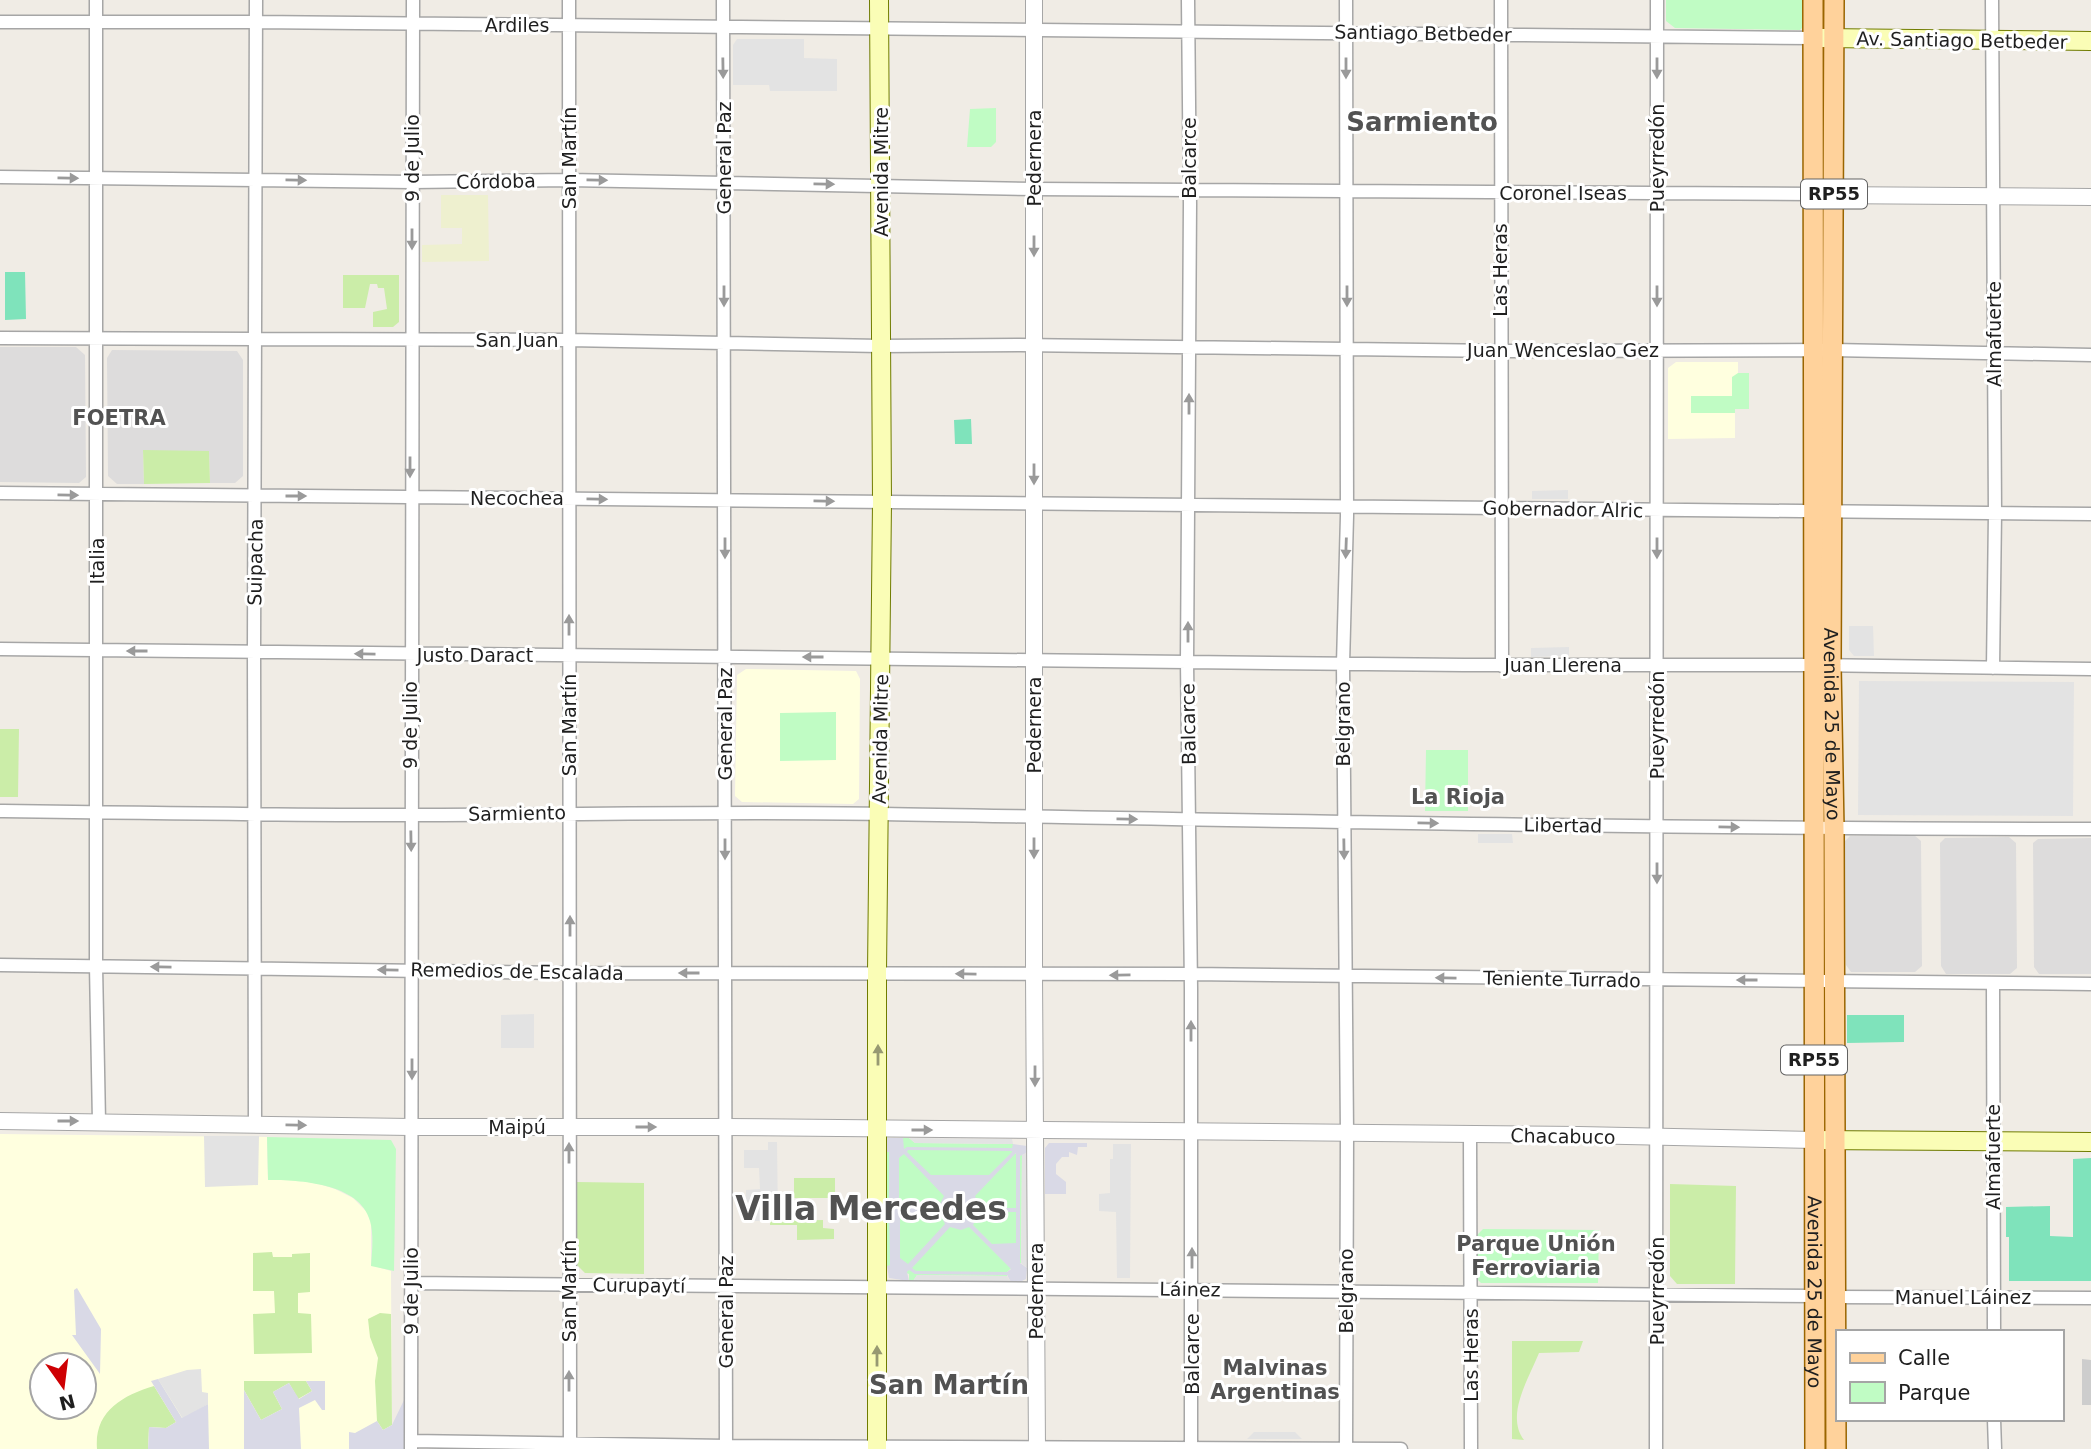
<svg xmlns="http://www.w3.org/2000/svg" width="2091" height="1449" font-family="'DejaVu Sans',sans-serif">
  <rect width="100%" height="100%" fill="#f0ece5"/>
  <path fill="#dddcdc" d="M0 347H76L85 355 86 477 79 483 0 482Z
    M112 350 237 351 243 360V476L235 483H210L209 451H143L144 484H117L108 476 107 358Z
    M1914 835 1921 841 1922 966 1915 972H1851L1846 965 1845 841 1850 836Z
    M2009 837 2016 843 2017 968 2010 974H1946L1941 966 1940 843 1945 838Z
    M2091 838V974H2039L2034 967 2033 843 2038 839Z"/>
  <path fill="#ffffdf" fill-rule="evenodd" d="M1676 362H1738V373H1749V409H1735V438L1668 439V368Z
    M746 669 856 671 860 679 859 799 853 804 742 802 735 796 737 675Z
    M0 1134 267 1137 268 1180H297L319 1184 335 1189 353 1198 367 1212 371 1222V1265L391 1271 392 1449H0ZM42 1365H84V1407H42Z"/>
  <path fill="#cdcdcd" d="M2082 1359 2091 1360V1405H2082Z"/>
  <path fill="#eef0cf" d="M441 195H488L489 261 422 262V245L462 244V228H441Z"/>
  <path fill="#cbeda8" d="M343 275H399V322L393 327H373V312L387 309 384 288H378L377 284H370L365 308H343Z
    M143 450 209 451 210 483 144 484Z
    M0 729H19L18 797H0Z
    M794 1178H835V1198H794Z
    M577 1182 644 1183V1274L585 1273 577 1265Z
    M1670 1184 1736 1186 1735 1284H1677L1670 1276Z
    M823 1220V1228L834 1229V1239L797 1240V1225H770V1221Z
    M272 1252 273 1257H292V1254L310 1253V1292L298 1293V1313L311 1314 312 1353 254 1354 253 1314 275 1313 274 1291H253V1253Z
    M380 1313 391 1314 392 1425 383 1430 377 1421 375 1381 378 1358 370 1337 368 1319Z
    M1512 1341H1583L1579 1352 1539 1353C1529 1378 1505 1415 1524 1440L1512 1439Z
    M244 1381H306L312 1391 298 1399 289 1383 273 1392 282 1409 261 1420 244 1390Z
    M154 1386 176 1422 166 1428 149 1427 148 1449H97C94 1412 121 1396 154 1386Z"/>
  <path fill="#c0fcc4" d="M1666 0H1806L1804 26 1800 30 1675 28 1666 21Z
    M996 108V142L991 147H967L970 109Z
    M1738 373H1749V409H1735V413H1691V396H1732V377Z
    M836 712V760L780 761V713Z
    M1426 750H1468V811H1425Z
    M267 1137 391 1140 396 1149 394 1271 371 1266C372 1251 374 1235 370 1221 360 1183 299 1180 268 1180Z
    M903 1138H909L915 1143 1013 1144V1151L1017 1155H1022L1021 1263 1016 1264 1007 1272V1276L917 1275 913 1281H909V1274L887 1266 885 1152 903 1146Z
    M1483 1229 1599 1230 1598 1283H1481L1477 1279V1235Z"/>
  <path fill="#7fe3bb" d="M5 272H25L26 319 5 320Z
    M971 419 972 444H955L954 420Z
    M1847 1015H1904V1042L1847 1043Z
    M2091 1158V1281H2009V1237H2006V1207L2050 1206V1236L2073 1237V1159Z"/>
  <path fill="#e3e3e3" d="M737 39H804V58L837 59V91H770L769 85H733V45Z
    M1568 490V499H1532V491Z
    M1849 626H1873L1874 656H1854L1849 650Z
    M1569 647V656L1531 657V648Z
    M1859 681 2074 682 2073 816 1858 815Z
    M1478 834H1512L1513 843H1478Z
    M534 1014V1048H501V1015Z
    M204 1136H259L258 1185 205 1187Z
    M909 1138 1012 1139 1013 1144 915 1143Z
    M768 1142H777L778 1221H754V1203L746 1202V1190L760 1189 759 1168H744V1150H768Z
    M1113 1144H1131L1130 1278H1117L1116 1212 1099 1211V1194L1110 1193V1159H1113Z
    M1026 1153 1027 1268 1021 1263 1022 1155Z
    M917 1275 1007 1276 1011 1282 913 1281Z
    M201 1369 202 1392 208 1393V1404L183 1419 158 1379 187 1370Z
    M1254 1432H1295L1302 1439H1247Z"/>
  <path fill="#d9d9e6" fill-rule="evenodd" d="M887 1138H903L904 1149 907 1147 1012 1148 1013 1144 1027 1146 1026 1153 1020 1156V1263L1027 1268 1026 1279 1020 1282H1011L1007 1275 915 1274 909 1270 907 1272 909 1281 889 1278 887 1266 890 1265 889 1214H886V1206H889V1152H885V1140ZM908 1150 1012 1151V1152L989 1175H931L907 1152ZM1016 1153V1208H980L975 1196ZM904 1154 944 1196 939 1206H899V1158ZM980 1212H1016V1243L992 1244 973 1225ZM900 1214H940L945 1224 908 1264 900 1258ZM950 1227 961 1230 969 1227 1011 1269 1007 1272 916 1271 912 1268Z
    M1049 1143H1087V1147H1078L1077 1155 1069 1152V1157H1062L1056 1164V1174L1066 1182V1194H1045V1148Z
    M77 1288 101 1329 100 1374 72 1335H76L74 1290Z
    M158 1379 182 1418 208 1404 209 1449H148L149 1427 166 1428 176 1422 151 1381Z
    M306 1381H325V1410H322L315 1400 299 1408 301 1449H244V1390L261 1420 282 1409 273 1392 289 1383 299 1399 312 1391Z
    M404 1400 405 1449H349V1432L355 1433 377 1421 383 1430 392 1425Z"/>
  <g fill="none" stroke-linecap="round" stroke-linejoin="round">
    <g stroke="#a6a6a6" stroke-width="15">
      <path id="minor" d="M96 0V966L99 1122
        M569 0 570 1449
        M723 0 726 1449
        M1188 0 1190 204 1187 662 1191 988V1449
        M1501 0 1502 666
        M1992 0 1995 513 1993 668
        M0 22H256L1813 38
        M0 177 412 182 569 180 1035 189 1813 194
        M0 338 569 340 880 346 1020 345 1501 351 1833 350 2091 355
        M0 493 2091 514
        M0 649 1464 665H1814L2091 669
        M0 811C137 813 273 815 410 815 567 815 725 811 883 814 1285 821 1688 829 2091 829
        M0 965 570 973 1191 974 2091 984
        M1993 983 1994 1332
        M255 1124 254 652 256 0
        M1470 1135 1471 1449
        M411 1283 1815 1296
        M1834 1297 2091 1298
        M1994 1419 1995 1449
        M411 1441 726 1446 1401 1449
        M411 1449 413 0
        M1346 1449 1347 1134 1343 664 1347 516 1346 0
        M1656 1449 1657 0"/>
    </g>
    <g stroke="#a6a6a6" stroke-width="18">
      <path id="tertiary" d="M1034 0V975L1037 1449
        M1823 195 2091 197
        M0 1121 411 1127H726L1579 1135 1814 1140"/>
    </g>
    <g stroke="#707c00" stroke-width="20">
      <path id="secondary" d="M1822 38 2091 41
        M1814 1140 2091 1142
        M877 1449V972L882 502 879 0"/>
    </g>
    <g stroke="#9a6500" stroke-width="22">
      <g id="primary">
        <path id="s1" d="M1813 0 1815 1449"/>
        <path id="s2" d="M1834 0 1831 665 1834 829 1836 1449"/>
      </g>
    </g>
    <use href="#minor" stroke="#fff" stroke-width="12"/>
    <use href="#tertiary" stroke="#fff" stroke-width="16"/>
    <use href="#secondary" stroke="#fafdb6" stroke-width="18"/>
    <use href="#primary" stroke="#ffd29b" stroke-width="19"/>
  </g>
  <defs><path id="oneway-solid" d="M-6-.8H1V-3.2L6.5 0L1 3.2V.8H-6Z" transform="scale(1.75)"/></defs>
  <g fill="#9a9a9a">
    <use href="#oneway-solid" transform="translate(723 68) rotate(89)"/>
    <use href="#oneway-solid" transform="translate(1346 68) rotate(90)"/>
    <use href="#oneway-solid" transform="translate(1657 68) rotate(90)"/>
    <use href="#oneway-solid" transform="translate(68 178) rotate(1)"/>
    <use href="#oneway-solid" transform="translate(296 180) rotate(1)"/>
    <use href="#oneway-solid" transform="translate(597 180) rotate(1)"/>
    <use href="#oneway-solid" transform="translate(824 184) rotate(1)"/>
    <use href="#oneway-solid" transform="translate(412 239) rotate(90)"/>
    <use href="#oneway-solid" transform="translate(1034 246) rotate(90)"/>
    <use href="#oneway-solid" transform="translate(724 296) rotate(90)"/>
    <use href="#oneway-solid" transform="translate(1347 296) rotate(90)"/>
    <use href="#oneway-solid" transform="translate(1657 296) rotate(90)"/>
    <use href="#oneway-solid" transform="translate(1189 404) rotate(-90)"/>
    <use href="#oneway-solid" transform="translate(410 467) rotate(90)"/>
    <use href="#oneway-solid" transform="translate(1034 474) rotate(90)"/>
    <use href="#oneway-solid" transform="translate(68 495) rotate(1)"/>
    <use href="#oneway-solid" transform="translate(296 496)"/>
    <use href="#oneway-solid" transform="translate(597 499) rotate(1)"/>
    <use href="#oneway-solid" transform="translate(824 501) rotate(1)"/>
    <use href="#oneway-solid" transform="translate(725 548) rotate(90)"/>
    <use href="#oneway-solid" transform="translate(1346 548) rotate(92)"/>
    <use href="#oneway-solid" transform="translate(1657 548) rotate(90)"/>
    <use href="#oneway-solid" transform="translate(569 625) rotate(-90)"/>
    <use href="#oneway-solid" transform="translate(1188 632) rotate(-90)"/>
    <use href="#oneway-solid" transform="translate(137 651) rotate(-180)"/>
    <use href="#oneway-solid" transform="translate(365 654) rotate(-179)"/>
    <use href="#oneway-solid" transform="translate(813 657) rotate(-180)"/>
    <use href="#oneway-solid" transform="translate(1127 819) rotate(1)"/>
    <use href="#oneway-solid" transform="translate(1428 823) rotate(1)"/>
    <use href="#oneway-solid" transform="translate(1729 827) rotate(1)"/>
    <use href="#oneway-solid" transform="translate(411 841) rotate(89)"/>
    <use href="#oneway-solid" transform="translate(1034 848) rotate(90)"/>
    <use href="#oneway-solid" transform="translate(725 849) rotate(90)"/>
    <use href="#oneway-solid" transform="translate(1344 849) rotate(89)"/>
    <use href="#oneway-solid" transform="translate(1657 873) rotate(90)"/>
    <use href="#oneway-solid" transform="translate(570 926) rotate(-90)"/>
    <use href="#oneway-solid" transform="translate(161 967) rotate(-179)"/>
    <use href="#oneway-solid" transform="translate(388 970) rotate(-179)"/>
    <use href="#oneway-solid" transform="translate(689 973) rotate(180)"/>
    <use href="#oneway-solid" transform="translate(966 974) rotate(-179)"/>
    <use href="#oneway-solid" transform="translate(1120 975) rotate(179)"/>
    <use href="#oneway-solid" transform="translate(1446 978) rotate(-179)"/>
    <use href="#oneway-solid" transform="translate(1747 980) rotate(180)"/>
    <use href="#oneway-solid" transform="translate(1191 1031) rotate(-90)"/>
    <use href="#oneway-solid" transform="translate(412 1069) rotate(90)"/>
    <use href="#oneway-solid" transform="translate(1035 1076) rotate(90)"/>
    <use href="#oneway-solid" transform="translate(68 1121)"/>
    <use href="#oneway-solid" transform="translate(296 1125) rotate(1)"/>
    <use href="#oneway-solid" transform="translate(646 1127)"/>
    <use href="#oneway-solid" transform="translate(922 1130)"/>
    <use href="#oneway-solid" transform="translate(569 1153) rotate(-90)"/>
    <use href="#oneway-solid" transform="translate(1192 1258) rotate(-90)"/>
    <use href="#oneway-solid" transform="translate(569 1381) rotate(-90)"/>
  </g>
  <g fill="#979972">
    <use href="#oneway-solid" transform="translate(878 1055) rotate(-90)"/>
    <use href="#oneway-solid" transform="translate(877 1356) rotate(-90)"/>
  </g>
  <g text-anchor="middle" stroke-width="6" stroke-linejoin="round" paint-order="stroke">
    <g fill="#fff" stroke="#626262" stroke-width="2">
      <rect x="1801" y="179.5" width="66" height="29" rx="5"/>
      <rect x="1781" y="1045.5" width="66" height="29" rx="5"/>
    </g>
    <g font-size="18" font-weight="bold" fill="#1f1f1f">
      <text x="1834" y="200">RP55</text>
      <text x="1814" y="1066">RP55</text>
    </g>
    <g font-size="19" fill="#1f1f1f" stroke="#fff">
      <text x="517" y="32">Ardiles</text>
      <text transform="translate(1423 33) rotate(1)" y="7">Santiago Betbeder</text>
      <text transform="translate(1962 40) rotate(1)" y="7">Av. Santiago Betbeder</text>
      <text transform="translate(412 158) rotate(-90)" y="7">9 de Julio</text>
      <text transform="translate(569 158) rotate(-90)" y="7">San Martín</text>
      <text transform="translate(724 158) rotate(-90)" y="7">General Paz</text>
      <text transform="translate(1034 158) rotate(-90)" y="7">Pedernera</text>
      <text transform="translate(1189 158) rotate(-90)" y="7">Balcarce</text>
      <text transform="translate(1657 158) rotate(-90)" y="7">Pueyrredón</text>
      <text transform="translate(881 172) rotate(-90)" y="7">Avenida Mitre</text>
      <text transform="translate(496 181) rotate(-1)" y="7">Córdoba</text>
      <text x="1563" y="200">Coronel Iseas</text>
      <text transform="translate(1500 270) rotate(-90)" y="7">Las Heras</text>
      <text transform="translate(1994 334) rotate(-90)" y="7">Almafuerte</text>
      <text x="517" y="347">San Juan</text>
      <text x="1563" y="357">Juan Wenceslao Gez</text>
      <text x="517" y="505">Necochea</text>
      <text transform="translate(1563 509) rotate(1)" y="7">Gobernador Alric</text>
      <text transform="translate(97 561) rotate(-90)" y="7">Italia</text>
      <text transform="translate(255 562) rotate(-89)" y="7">Suipacha</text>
      <text x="475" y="662">Justo Daract</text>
      <text x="1563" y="672">Juan Llerena</text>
      <text transform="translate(725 724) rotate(-90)" y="7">General Paz</text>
      <text transform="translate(1188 724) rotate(-91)" y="7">Balcarce</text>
      <text transform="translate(1343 724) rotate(-90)" y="7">Belgrano</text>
      <text transform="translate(410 725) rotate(-90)" y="7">9 de Julio</text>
      <text transform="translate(569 725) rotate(-90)" y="7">San Martín</text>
      <text transform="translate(1034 725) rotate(-90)" y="7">Pedernera</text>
      <text transform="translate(1657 725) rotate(-90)" y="7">Pueyrredón</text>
      <text dy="7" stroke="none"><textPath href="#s2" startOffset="724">Avenida 25 de Mayo</textPath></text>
      <text transform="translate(880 739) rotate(-89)" y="7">Avenida Mitre</text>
      <text transform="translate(517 813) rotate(-1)" y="7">Sarmiento</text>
      <text transform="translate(1563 825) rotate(1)" y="7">Libertad</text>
      <text transform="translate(517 971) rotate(1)" y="7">Remedios de Escalada</text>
      <text transform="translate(1562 979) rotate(1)" y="7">Teniente Turrado</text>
      <text x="517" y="1134">Maipú</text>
      <text transform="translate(1563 1136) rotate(1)" y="7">Chacabuco</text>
      <text transform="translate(1993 1157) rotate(-90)" y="7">Almafuerte</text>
      <text transform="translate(639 1285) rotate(1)" y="7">Curupaytí</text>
      <text transform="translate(1190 1289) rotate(1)" y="7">Láinez</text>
      <text transform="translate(411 1291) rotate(-90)" y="7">9 de Julio</text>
      <text transform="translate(569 1291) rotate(-90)" y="7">San Martín</text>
      <text transform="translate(1036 1291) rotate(-90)" y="7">Pedernera</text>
      <text transform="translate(1346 1291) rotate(-90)" y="7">Belgrano</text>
      <text transform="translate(1657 1291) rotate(-90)" y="7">Pueyrredón</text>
      <text dy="7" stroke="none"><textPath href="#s1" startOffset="1292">Avenida 25 de Mayo</textPath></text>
      <text x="1963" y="1304">Manuel Láinez</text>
      <text transform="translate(726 1312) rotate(-90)" y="7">General Paz</text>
      <text transform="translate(1192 1354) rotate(-90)" y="7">Balcarce</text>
      <text transform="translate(1471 1355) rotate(-90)" y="7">Las Heras</text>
    </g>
    <g font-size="21" font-weight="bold" fill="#525252" stroke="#fff">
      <text x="119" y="425">FOETRA</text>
      <text x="1458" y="804">La Rioja</text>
      <text x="1536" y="1251">Parque Unión<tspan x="1536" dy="24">Ferroviaria</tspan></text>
      <text x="1275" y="1375">Malvinas<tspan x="1275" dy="24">Argentinas</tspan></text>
    </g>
    <g font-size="26" font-weight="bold" fill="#525252" stroke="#fff">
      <text x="1422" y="131">Sarmiento</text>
      <text x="949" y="1394">San Martín</text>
    </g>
    <g font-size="33" font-weight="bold" fill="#525252" stroke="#fff">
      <text x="871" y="1220">Villa Mercedes</text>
    </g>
  </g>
  <rect x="1836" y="1330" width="228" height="91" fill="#ffffff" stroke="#a5a5a5" stroke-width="2"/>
  <rect x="1850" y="1353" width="35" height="10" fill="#ffd29b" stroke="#a5a5a5" stroke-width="2"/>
  <text x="1898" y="1365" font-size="21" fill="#1f1f1f">Calle</text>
  <rect x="1850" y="1382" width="35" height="21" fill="#c0fcc4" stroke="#a5a5a5" stroke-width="2"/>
  <text x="1898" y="1400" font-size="21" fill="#1f1f1f">Parque</text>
  <g transform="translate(63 1386) rotate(166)"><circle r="33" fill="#ffffff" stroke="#a5a5a5" stroke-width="2"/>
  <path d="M0-5L12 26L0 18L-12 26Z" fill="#ce0003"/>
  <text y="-10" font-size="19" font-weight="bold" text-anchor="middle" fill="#1f1f1f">N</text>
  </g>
</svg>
